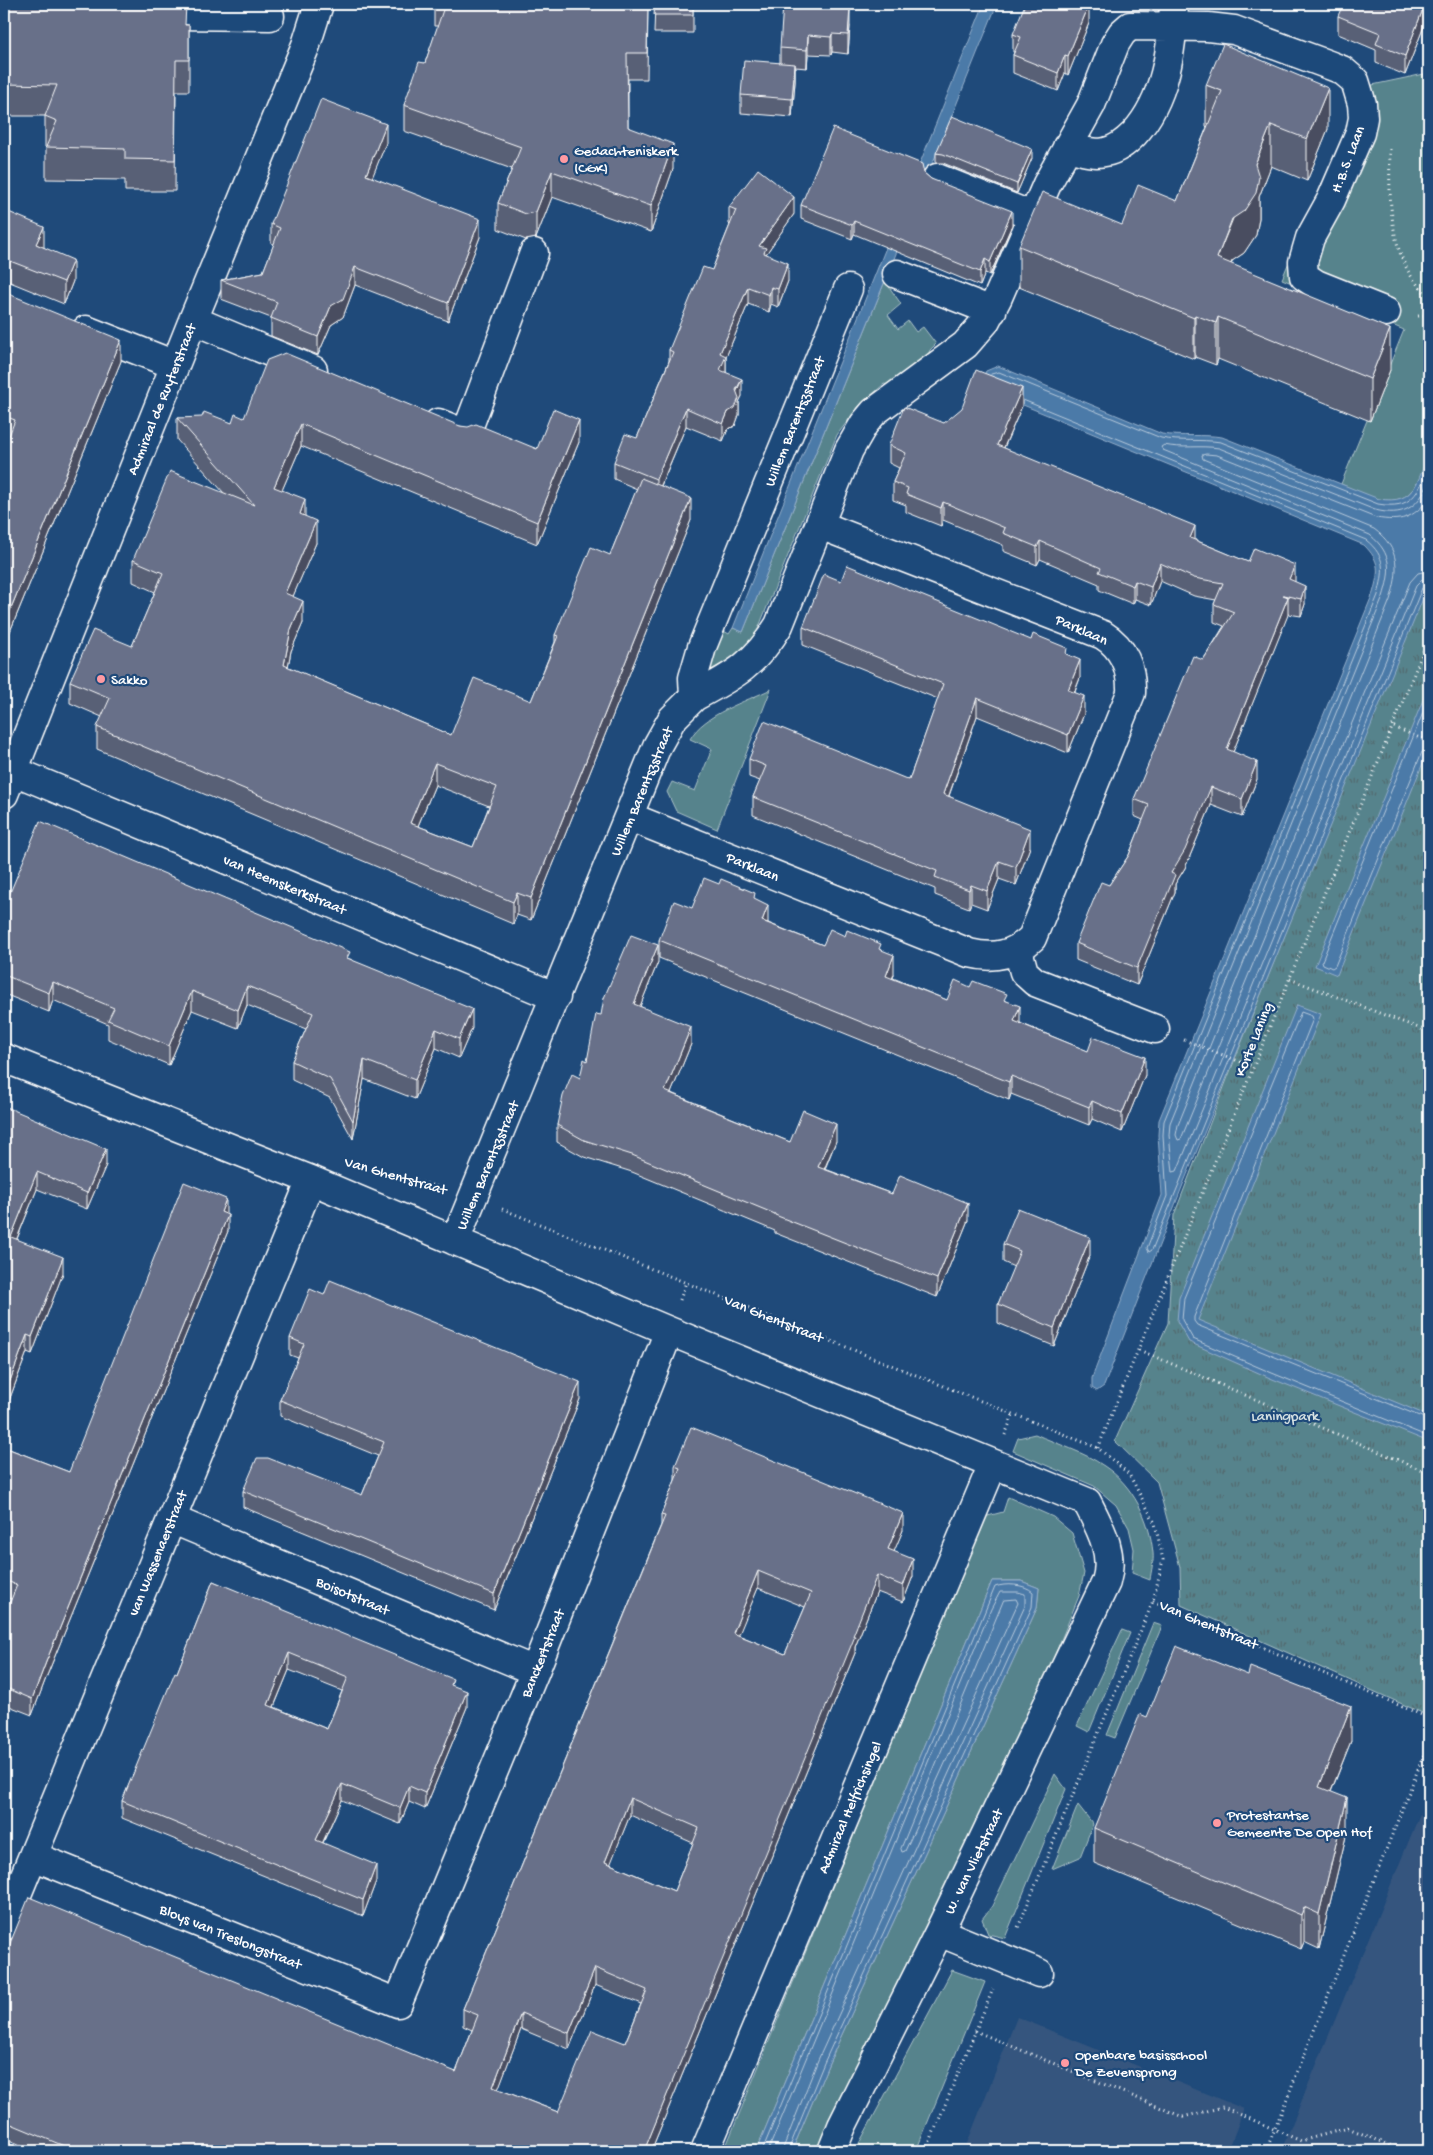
<svg xmlns="http://www.w3.org/2000/svg" width="1433" height="2155" font-family="'Gochi Hand',sans-serif">
  <defs>
    <pattern id="park-tufts" width="24" height="20" patternUnits="userSpaceOnUse" patternTransform="scale(1.25)"><rect width="24" height="20" fill="#56838c"/><path d="M3 7l-1-3M5 7V3M7 7l1-3M15 17l-1-3M17 17v-4M19 17l1-3" fill="none" stroke="#526a6f"/></pattern>
  </defs>
  <rect width="100%" height="100%" fill="#1f4a7a"/>
  <filter id="ink" filterUnits="userSpaceOnUse"><feTurbulence type="fractalNoise" baseFrequency=".02" numOctaves="2"/><feDisplacementMap in="SourceGraphic" scale="10" xChannelSelector="R" yChannelSelector="G"/><feConvolveMatrix kernelMatrix="1 2 1 2 8 2 1 2 1" color-interpolation-filters="sRGB"/></filter>
  <g filter="url(#ink)">
    <path fill="#35557e" d="M1429 1792V2151H1281Z
      M1017 2017 1244 2109 1228 2151H964Z"/>
    <path fill="#56838c" stroke="#aac1c6" d="M1429 73V453C1424 464 1421 480 1413 489 1395 513 1363 493 1341 484L1404 330 1282 279 1308 215 1355 123 1344 91Z
      M885 281 901 304 888 315 898 329 908 321 916 332 923 327 936 344 930 350 926 360 893 386 884 384 859 406 837 435 756 634 736 656 709 671 722 630 729 634 733 628 743 632Z
      M771 689 717 829 676 811 667 792 672 782 695 791 712 749 690 739C704 714 745 702 771 689Z
      M1035 1434C1057 1444 1084 1452 1104 1466 1133 1485 1150 1520 1153 1553 1154 1562 1151 1571 1150 1580L1132 1573 1134 1549 1129 1528 1116 1505 1094 1486 1013 1451 1018 1438Z
      M1008 1497 1053 1517 1072 1533 1084 1573 1079 1596 1054 1657 963 1856 915 1948 818 2151H792L828 2065 1037 1608 1039 1588 1021 1581H992L756 2151H724L984 1517 1003 1512Z
      M1153 1623 1162 1626 1115 1738 1107 1735Z
      M1122 1630 1130 1633 1089 1732 1077 1726Z
      M1055 1774 1066 1789 1005 1938 988 1934 982 1919 992 1906Z
      M1078 1805 1093 1824 1080 1857 1052 1869Z
      M952 1970 985 1982 916 2151H855Z"/>
    <path fill="url(#park-tufts)" stroke="#aac1c6" d="M1429 576V1716L1181 1605 1180 1567 1157 1482 1115 1441 1168 1323 1174 1215 1237 1054Z"/>
    <path fill="#4c7aa8" stroke="#94afcb" d="M984 4H997L743 632 733 628Z
      M998 366 1162 434C1182 437 1202 434 1222 437L1379 499C1416 505 1417 481 1429 453V584L1184 1182 1104 1386 1097 1391 1092 1388V1378L1162 1195 1158 1135 1159 1120 1373 593C1379 571 1381 562 1364 545L989 391 983 377 986 371Z
      M1429 685V748L1337 975 1315 966Z
      M1297 1005 1321 1014 1198 1320 1429 1416V1442L1270 1378 1189 1342 1177 1321 1179 1298Z
      M992 1581H1021L1039 1588 1037 1608 828 2065 792 2151H756Z"/>
    <g fill="none" stroke-linecap="round" stroke-linejoin="round">
      <path stroke="#b7cadc" stroke-width="1" d="M991 374 999 372 1161 438C1181 442 1200 439 1221 442L1378 504C1413 510 1418 493 1429 466
        M1023 400 1366 540C1387 557 1384 571 1378 595L1164 1121 1163 1135 1167 1196 1147 1248 1149 1252 1152 1250 1422 588 1429 584
        M1429 482C1418 508 1403 517 1375 510L1219 448C1200 445 1182 449 1164 445L1161 447 1163 450 1370 535C1393 554 1391 571 1383 597L1170 1123 1169 1135 1173 1172 1177 1171 1416 586 1422 580 1429 578
        M1429 499C1412 519 1401 522 1376 518L1217 455 1206 454 1202 455 1203 459 1374 529C1401 549 1399 571 1390 600L1178 1125 1176 1135 1178 1140 1181 1139 1410 582 1418 573 1429 571
        M1429 698 1322 961 1323 964 1332 968 1335 966 1422 752 1429 748
        M1429 1420 1197 1325 1194 1321V1317L1313 1019 1312 1016 1301 1012 1184 1298 1182 1320 1193 1339 1272 1373 1429 1437
        M1004 1600 1016 1599 1018 1603 905 1851 902 1852 901 1849Z
        M762 2151 995 1587C1005 1583 1025 1584 1033 1592L1032 1607 824 2063 788 2151
        M768 2151 991 1609 1000 1592H1018L1025 1594V1606L818 2060 782 2151"/>
      <g stroke="#fff" stroke-width="31">
        <path id="minor" d="M84 4V14L270 16
          M1067 147C1080 150 1093 155 1105 152 1117 150 1126 142 1134 134 1166 99 1172 49 1174 4
          M937 178 1032 216
          M897 274 992 311
          M193 320 313 370
          M86 330 175 365
          M438 423 466 434 534 253
          M694 697C733 676 755 665 779 625L849 450 864 424 874 412 965 345 985 322 998 297 1047 184 1091 105 1115 44 1122 33 1130 26 1208 27 1234 30 1329 65 1342 70 1355 81 1362 104 1363 118 1360 133 1331 200 1310 238 1303 262 1304 276 1316 284 1386 312
          M14 771 556 997
          M4 794 193 320 306 45 319 4
          M630 817 969 953C993 959 1013 956 1032 938L1131 693C1132 669 1124 648 1103 635L820 525
          M1018 950 1024 972 1035 982 1155 1029
          M4 1058 311 1180 669 1331 1087 1502C1100 1528 1115 1553 1106 1582L939 1932 842 2126 832 2151
          M455 1241 657 746 672 719 694 697 693 678 702 647 848 289
          M171 1519 535 1671
          M33 1856 398 2003 535 1671 669 1331
          M4 1926 311 1180
          M939 1932 1039 1973
          M705 2151 993 1464"/>
      </g>
      <path stroke="#fff" stroke-width="3" stroke-dasharray="1 4" stroke-linecap="butt" d="M1390 149C1389 197 1388 263 1429 296
        M1418 316 1429 315
        M1394 727 1429 742
        M1290 979 1429 1032
        M1184 1040 1254 1067
        M378 1170 442 1188
        M502 1209 1098 1448 1129 1474 1155 1523 1163 1560 1153 1601 1017 1930
        M680 1300 686 1282
        M1139 1350 1429 1473
        M1005 1435 1013 1415
        M1098 1448 1429 637
        M1153 1601 1429 1718
        M975 2031 1183 2117 1223 2107 1301 2141 1348 2128 1404 2151
        M926 2151 993 1989
        M1266 2151 1429 1742"/>
      <use href="#minor" stroke="#1f4a7a" stroke-width="28"/>
    </g>
    <path fill="#596076" stroke="#fff" fill-rule="evenodd" d="M4 4 189 25V91H176L175 191H125V180L46 179V148L45 147V116H4Z
      M434 4H648L647 79H628V127L673 169 651 232 552 197 536 238 526 240 498 229V203L512 169 404 131V105L425 63 438 26H434Z
      M655 4H693V33H654Z
      M835 4V7L850 26 848 54 832 52 831 55 808 54 807 68 795 67V82L792 117 741 113V95L780 63V48Z
      M1429 4V13L1405 75 1376 63V50L1338 34V16Z
      M1089 23 1068 75 1065 73 1058 91 1013 73V55L1014 52H1013V34Z
      M1206 85 1328 129 1307 181 1271 166 1259 197V218L1256 235 1244 253 1232 261 1231 264 1390 370 1370 421 1218 359 1216 365 1195 357 1194 359 1019 287V246L1122 225 1177 201 1207 127 1206 126Z
      M386 143 372 177 480 237 448 321 355 285 343 317 331 325 318 355 271 336V318L221 299V280L263 272 274 244 271 243V224Z
      M936 153 1032 158 1017 193 943 163H936Z
      M924 173 931 179 1012 225 990 275 985 273 980 286 854 234 852 239 801 219V205Z
      M729 207 794 214 766 254 788 281 778 307 771 304 769 312 748 304 726 357V372L742 396 739 402V415L735 426 728 429 723 441 686 426 661 486 691 520 531 920 517 915 513 924 97 749V727L102 717 70 703V681L132 646 155 592 133 582V560L224 493 177 440V418L232 423 244 418 460 426 537 449 579 442 537 544 301 446 282 490 305 516 316 543 293 596 303 623 291 651 288 667 451 735 531 701 555 642V635L610 555 637 489 614 479V462L637 438 669 361V350L712 270 730 225 729 224ZM435 785 489 806 473 847 418 826Z
      M4 210 44 247 73 281 64 304 10 282H4Z
      M4 292 121 361 4 646V449L7 439 4 437Z
      M1022 406 1004 448 1195 540 1295 582 1305 604 1301 616 1288 614 1233 752 1257 779 1242 817 1211 805 1185 868 1175 884V892L1137 985 1076 960V943L1109 885 1129 855 1143 820 1134 816V799L1203 660 1224 626 1214 622V604L1216 600 1194 596 1160 581 1151 605 1135 599 1133 604 1099 590V584L1040 559 1037 565 1003 551V545L943 520 941 526 906 512V505L893 500V482L899 468 889 463V445L944 423Z
      M841 581 1067 654 1080 678 1075 692 1084 714 1068 753 977 716 949 796 1030 847 1016 885 999 879 987 909 971 903 969 908 935 895V889L753 815V797L760 781 749 777V759L909 780 938 699 803 645V627Z
      M755 899 768 923 823 945 881 950 894 974 893 978 947 1000 1007 1001 1020 1023 1145 1075 1122 1132 1092 1119 1089 1125 1011 1094 1009 1100 659 958V940L692 908Z
      M4 907 350 959 472 1028 459 1058 436 1048 415 1099 364 1079 353 1139 330 1098 292 1080V1061L306 1029 247 1005 238 1028 192 1010 169 1065 108 1039V1024L53 1000 49 1012 4 994Z
      M658 962 640 1006 691 1044 671 1093 790 1142 836 1141 825 1169 892 1194 968 1220 937 1297 775 1233V1231L632 1172 584 1157 557 1142V1125L580 1078 587 1061 601 1015Z
      M4 1106 106 1165 87 1209 37 1189 17 1239 63 1273 32 1354 27 1352 4 1414Z
      M226 1214 228 1231 46 1678 32 1715 4 1704V1617L11 1599 4 1596V1447L69 1472Z
      M1003 1244 1090 1255 1054 1346 998 1323V1304L1014 1267 1003 1262Z
      M290 1338 580 1399 494 1610 243 1507V1491L362 1495 378 1456 280 1416V1400L298 1358 290 1355Z
      M675 1466 903 1530 894 1551 913 1576 903 1602 877 1592 855 1647V1653L651 2151H36L4 2138V1958L456 2072 472 2030 463 2026V2009L661 1525V1515L675 1480ZM758 1588 805 1607 785 1654 738 1635ZM630 1815 693 1843 674 1891 610 1864ZM595 1985 641 2004 625 2043 558 2112 498 2089 521 2029 569 2049Z
      M213 1581 453 1686 467 1707 425 1809 409 1802 400 1824 342 1800 323 1843 376 1881 363 1916 122 1818V1801L177 1673ZM289 1670 342 1691 327 1729 274 1707Z
      M1147 1717 1351 1741 1331 1792 1347 1832 1319 1949 1304 1942 1301 1949 1094 1863V1828Z
      M1429 1809V1839H1428V1813Z"/>
    <path fill="#484e60" stroke="#fff" d="M1425 4H1429V13L1405 75V56Z
      M1089 5V23L1068 75V56Z
      M850 8V26L848 54V35Z
      M832 34V52L831 55V37Z
      M808 35V54L807 68V50Z
      M1065 55V73L1058 91V73Z
      M795 64V82L792 117V99Z
      M1328 88V129L1307 181V139Z
      M386 124V143L366 193V175Z
      M1271 125V166L1259 197V218L1256 235 1244 253 1232 261 1217 299V258Z
      M673 144V169L651 232V206Z
      M1032 149V158L1017 193V184Z
      M552 171V197L536 238V212Z
      M794 197V214L766 254V266L759 246Z
      M1012 211V225L990 275V262Z
      M480 219V237L448 321V303Z
      M854 221V234L852 239V225Z
      M44 227V248L36 244Z
      M985 259V273L980 286V272Z
      M73 260V281L64 304V282Z
      M788 263V281L778 307V289Z
      M355 267V285L343 317 331 325 318 355V337L331 306Z
      M748 287V304L726 357V373L720 387V353Z
      M771 287V304L769 312V295Z
      M1195 315V357L1194 359V318Z
      M1218 317V359L1216 365V323Z
      M1390 329V370L1370 421V379Z
      M121 340V361L4 646V625Z
      M742 379V396L739 402V415L735 426 728 429 723 441V424Z
      M1022 388V406L997 463V445Z
      M686 408V426L656 497V479Z
      M579 420V442L537 544V522Z
      M301 424V446L274 509V487Z
      M691 498V520L531 920V898Z
      M305 499V521L300 514Z
      M943 502V520L941 526V508Z
      M316 521V543L285 615V593Z
      M1195 526V543L1190 538Z
      M1040 541V559L1037 565V547Z
      M1160 563V581L1151 605V587Z
      M1295 565V583L1289 597V579Z
      M1135 581V599L1133 604V586Z
      M1305 586V604L1301 616V599Z
      M1288 597V615L1227 767V749Z
      M303 601V623L291 651 284 687V665L291 629Z
      M1080 660V678L1068 708V690Z
      M1084 696V714L1068 753V735Z
      M977 698V716L943 812V794Z
      M1257 762V779L1242 817V799Z
      M435 763V785L410 845V823Z
      M1211 787V805L1185 868 1175 884V892L1137 985V968L1171 873Z
      M1030 829V847L1016 885V867Z
      M999 861V879L987 909V891Z
      M971 885V903L969 908V890Z
      M517 893V915L513 924V902Z
      M768 905V923L762 921Z
      M658 945V962L634 1021V1004Z
      M894 955V974L886 994V976Z
      M53 982V1000L49 1012V993Z
      M247 986V1005L238 1028V1010Z
      M192 991V1010L169 1065V1046Z
      M1020 1006V1025L1014 1021Z
      M472 1009V1028L459 1058V1039Z
      M691 1027V1044L665 1108V1091Z
      M436 1029V1048L415 1099V1080Z
      M1145 1057V1075L1122 1132V1114Z
      M364 1060V1079L353 1139V1121Z
      M1011 1076V1094L1009 1100V1082Z
      M1092 1101V1119L1089 1125V1107Z
      M836 1124V1141L818 1184V1167Z
      M106 1149V1165L87 1209V1193Z
      M37 1172V1189L11 1253V1237Z
      M226 1199V1215L221 1212Z
      M968 1203V1220L937 1297V1279Z
      M228 1215V1231L46 1678 32 1715V1699L46 1662Z
      M1090 1237V1255L1054 1346V1328Z
      M63 1257V1273L32 1354V1337Z
      M27 1335V1352L4 1414V1397Z
      M580 1382V1399L494 1610V1594Z
      M903 1513V1530L888 1566V1549Z
      M913 1559V1576L903 1602V1586Z
      M758 1571V1588L733 1649V1633Z
      M877 1575V1592L855 1647V1653L651 2151H644Z
      M289 1653V1670L268 1721V1705Z
      M467 1691V1707L425 1809V1793Z
      M1351 1706V1741L1319 1821V1787Z
      M342 1784V1800L316 1857V1840Z
      M409 1786V1802L400 1824V1808Z
      M630 1798V1815L605 1878V1862Z
      M1347 1798V1832L1319 1949V1914Z
      M376 1865V1881L363 1916V1900Z
      M1304 1907V1942L1301 1949V1915Z
      M595 1968V1985L569 2049V2033Z
      M521 2013V2029L493 2103V2087Z"/>
    <path fill="#677089" stroke="#fff" fill-rule="evenodd" d="M4 4H186L185 25H189V60H176L175 160 125 159V149L46 147 57 121 45 116 57 85 4 84Z
      M445 4H648L647 53H627L628 127 673 144 651 206 552 171 536 212 526 214 498 203 521 147 404 105 419 62 425 63Z
      M655 4H693V15H654Z
      M783 4H834V6L850 8 848 35 832 34 831 37 808 35 807 50 780 48Z
      M1025 4H1088L1089 5 1068 56 1065 55 1058 73 1013 55 1021 37 1013 34Z
      M1343 4H1425L1405 56 1376 44 1380 33 1338 16Z
      M1223 44 1328 88 1307 139 1271 125 1255 164 1259 177 1256 193 1244 211 1232 219 1217 258 1390 329 1370 379 1218 317 1216 323 1195 315 1194 318 1019 246 1042 192 1122 225 1138 185 1177 201 1222 91 1206 85Z
      M744 60 795 64 792 99 741 95Z
      M321 99 386 124 366 175 480 219 448 303 355 267 343 299 331 306 318 337 271 318 277 302 221 280 263 272 280 228 271 224Z
      M952 116 1032 149 1017 184 943 154 936 153Z
      M833 128 922 164 924 173 931 179 1012 211 990 262 985 259 980 272 854 221 852 225 801 205Z
      M758 169 794 197 759 246 766 248 764 253 788 263 778 289 771 287 769 295 748 287 720 353 726 356 720 370 742 379 736 390 739 398 735 408 728 412 723 424 686 408 656 479 614 462 625 434 637 438 673 352 669 350 703 267 712 270 736 210 729 207Z
      M4 210 44 227 36 244 73 260 64 282 10 261 4 260Z
      M4 292 121 340 4 625V449L15 420 4 416Z
      M285 353 460 426 468 427 476 424 537 449 553 409 579 420 537 522 301 424 274 487 305 499 300 514 316 521 285 593 303 601 291 629 284 665 451 735 474 678 531 701 558 636 555 635 591 547 610 555 641 478 691 498 531 898 517 893 513 902 97 727 110 698 70 681 93 630 132 646 163 573 133 560 170 471 254 505 177 418 202 417 204 412 232 423 235 414 244 418 267 360ZM435 763 497 787 473 847 410 823Z
      M976 370 1022 388 997 445 1195 526 1190 538 1248 562 1254 548 1295 565 1289 579 1305 586 1301 599 1283 595 1288 597 1227 749 1257 762 1242 799 1211 787 1185 850 1171 873 1175 875 1137 968 1076 943 1101 882 1109 885 1129 855 1149 805 1134 799 1193 656 1203 660 1234 612 1214 604 1223 583 1194 578 1160 563 1151 587 1135 581 1133 586 1099 572 1101 568 1040 541 1037 547 1003 533 1005 528 943 502 941 508 906 494 908 488 893 482 906 453 889 445 904 407 944 423 962 408Z
      M847 565 1031 640 1033 634 1067 648 1066 654 1080 660 1068 690 1084 696 1068 735 977 698 943 794 1030 829 1016 867 999 861 987 891 971 885 969 890 935 877 937 871 753 797 766 766 749 759 764 721 909 780 943 684 803 627 824 574 841 581Z
      M40 821 350 952 347 958 472 1009 459 1039 436 1029 415 1080 364 1060 353 1121 330 1079 292 1061 313 1013 247 986 238 1010 192 991 169 1046 108 1020 114 1008 53 982 49 993 4 975V907Z
      M704 878 719 884 721 879 755 893 754 898 768 905 762 921 823 945 830 929 845 936 847 930 881 944 879 949 894 955 886 976 947 1000 955 980 970 987 973 981 1007 994 1004 1000 1020 1006 1014 1021 1088 1051 1093 1037 1145 1057 1122 1114 1092 1101 1089 1107 1011 1076 1009 1082 659 940 674 901 692 908Z
      M631 935 658 945 634 1004 691 1027 665 1091 790 1142 803 1110 836 1124 818 1167 892 1194 900 1175 968 1203 937 1279 775 1215V1214L632 1155 584 1140 557 1125 563 1096 572 1074 580 1078 584 1059 587 1061 596 1014 601 1015 604 998Z
      M4 1106 106 1149 87 1193 37 1172 11 1237 63 1257 32 1337 27 1335 4 1397Z
      M184 1182 226 1199 221 1212 228 1215 46 1662 32 1699 4 1687V1617L17 1585 4 1580V1447L69 1472Z
      M1018 1208 1090 1237 1054 1328 998 1304 1020 1251 1003 1244Z
      M330 1280 580 1382 494 1594 243 1491 257 1458H268L362 1495 384 1442 280 1400 304 1344 290 1338 310 1289 324 1295Z
      M691 1427 903 1513 888 1549 913 1559 903 1586 877 1575 853 1636H855L644 2151H76L4 2121V1958L29 1897 456 2072 478 2015 463 2009 665 1516 661 1515 680 1468 675 1466ZM758 1571 811 1593 785 1654 733 1633ZM630 1798 699 1828 674 1891 605 1862ZM595 1968 647 1990 625 2043 592 2030 558 2112 493 2087 521 2013 569 2033Z
      M213 1581 453 1679 451 1685 467 1691 425 1793 409 1786 400 1808 342 1784 316 1840 376 1865 363 1900 122 1801 175 1672 177 1673ZM289 1653 348 1677 327 1729 268 1705Z
      M1176 1646 1248 1675 1250 1667 1351 1706 1319 1787 1347 1798 1319 1914 1304 1907 1301 1915 1094 1828 1140 1714 1147 1717Z
      M1075 2145 1092 2151H1073Z"/>
  </g>
  <g fill="#ff9aa2" stroke="#1f4a7a" stroke-width="2">
    <circle cx="564" cy="159" r="5"/>
    <circle cx="101" cy="679" r="5"/>
    <circle cx="1217" cy="1823" r="5"/>
    <circle cx="1065" cy="2063" r="5"/>
  </g>
  <g text-anchor="middle" stroke-width="4.5" stroke-linejoin="round" paint-order="stroke">
    <g font-size="15" fill="#fff" stroke="#1f4a7a" text-anchor="start">
      <text x="574" y="155">Gedachteniskerk<tspan x="574" dy="17">(CGK)</tspan></text>
      <text x="111" y="684">Sakko</text>
      <text x="1227" y="1819">Protestantse<tspan x="1227" dy="17">Gemeente De Open Hof</tspan></text>
      <text x="1075" y="2059">Openbare basisschool<tspan x="1075" dy="17">De Zevensprong</tspan></text>
    </g>
    <g font-size="15" fill="#fff" stroke="#1f4a7a">
      <text transform="translate(1347 159) rotate(-69)" y="5">H.B.S. Laan</text>
      <text transform="translate(161 399) rotate(-68)" y="5">Admiraal de Ruyterstraat</text>
      <text transform="translate(794 421) rotate(-68)" y="5">Willem Barentszstraat</text>
      <text transform="translate(1082 629) rotate(24)" y="5">Parklaan</text>
      <text transform="translate(641 791) rotate(-67)" y="5">Willem Barentszstraat</text>
      <text transform="translate(753 866) rotate(22)" y="5">Parklaan</text>
      <text transform="translate(285 884) rotate(23)" y="5">van Heemskerkstraat</text>
      <text transform="translate(1253 1039) rotate(-68)" y="5">Korte Laning</text>
      <text transform="translate(487 1165) rotate(-67)" y="5">Willem Barentszstraat</text>
      <text transform="translate(396 1175) rotate(16)" y="5">Van Ghentstraat</text>
      <text transform="translate(774 1318) rotate(22)" y="5">Van Ghentstraat</text>
      <text transform="translate(157 1553) rotate(-68)" y="5">van Wassenaerstraat</text>
      <text transform="translate(353 1595) rotate(23)" y="5">Boisotstraat</text>
      <text transform="translate(1209 1624) rotate(23)" y="5">Van Ghentstraat</text>
      <text transform="translate(542 1653) rotate(-68)" y="5">Banckertstraat</text>
      <text transform="translate(849 1807) rotate(-67)" y="5">Admiraal Helfrichsingel</text>
      <text transform="translate(973 1861) rotate(-64)" y="5">W. van Vlietstraat</text>
      <text transform="translate(231 1936) rotate(22)" y="5">Bloys van Treslongstraat</text>
    </g>
    <g font-size="15" fill="#d5e0e2" stroke="#1f4a7a">
      <text x="1285" y="1420">Laningpark</text>
    </g>
  </g>
  <rect width="1433" height="2155" fill="none" stroke="#1f4a7a" stroke-width="20"/>
  <rect x="10" y="10" width="1413" height="2135" fill="none" stroke="#fff" stroke-width="2" filter="url(#ink)"/>
</svg>
